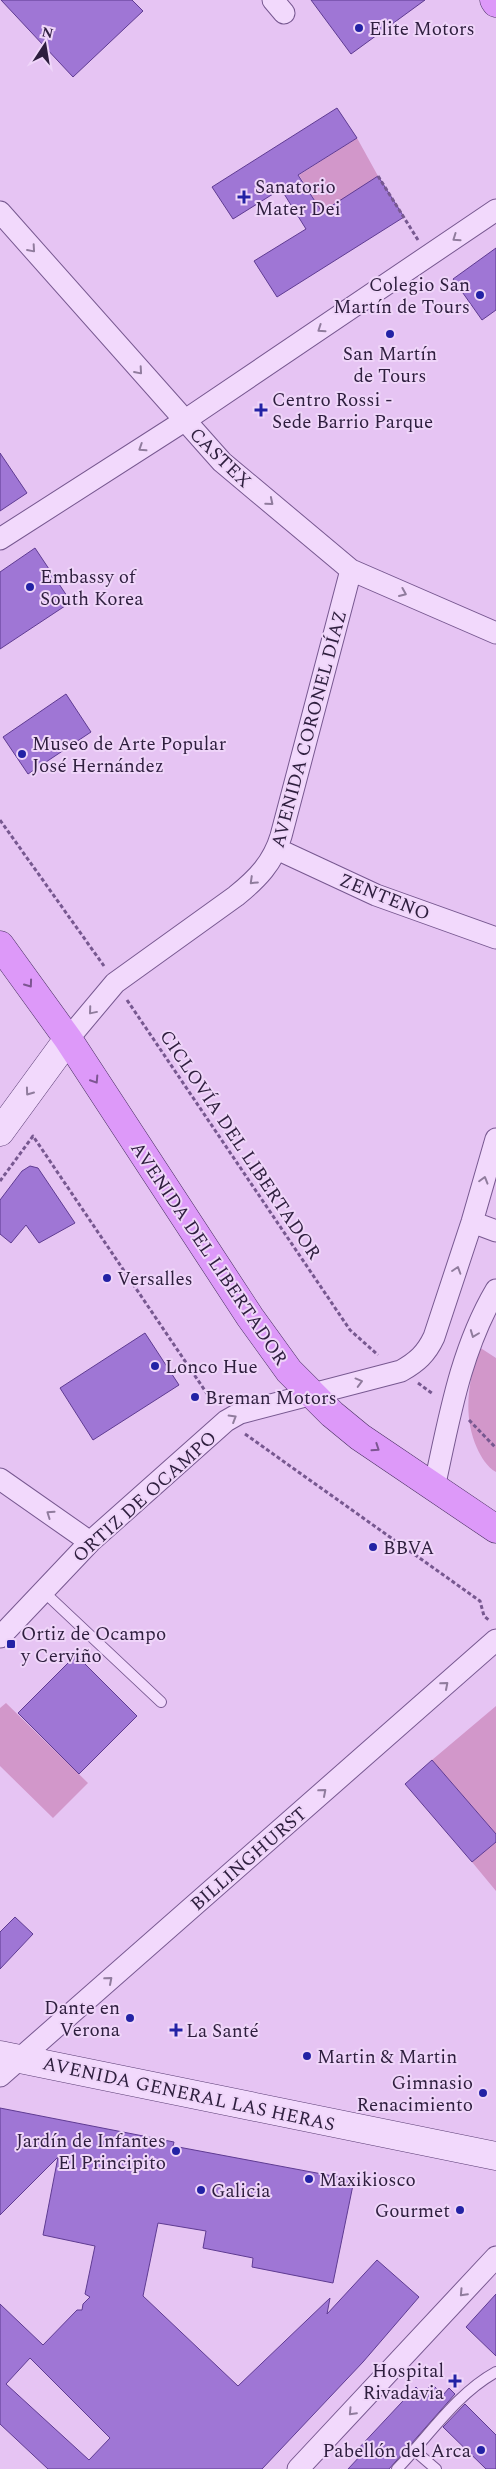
<svg xmlns="http://www.w3.org/2000/svg" width="496" height="2469" font-family="Spectral,serif">
  <rect width="100%" height="100%" fill="#e6c4f3"/>
  <path fill="#d297ca" d="M357 138 378 176 324 215 299 175Z
    M479 1347 496 1358V1472C487 1467 481 1457 477 1448 462 1414 469 1381 479 1347Z
    M6 1703 88 1783 53 1818 0 1766V1708Z
    M496 1706V1834L432 1760Z
    M496 1842V1891L472 1862Z"/>
  <path fill="#9f76d5" stroke="#5f3b92" fill-rule="evenodd" d="M1 0H132L143 11 73 77Z
    M311 0H425L351 54Z
    M337 108 357 138 298 175 322 212 378 176 404 217 277 297 254 261 306 229 281 189 233 219 212 187Z
    M496 248V310L482 320 453 279Z
    M0 453 27 493 0 511Z
    M35 548 71 602 0 649V572Z
    M66 694 91 732 28 774 3 737Z
    M30 1166 38 1168 75 1223 39 1243 26 1225 11 1243 0 1234V1200L22 1171Z
    M145 1333 179 1385 93 1440 60 1388Z
    M76 1655 137 1716 79 1774 18 1713Z
    M432 1760 496 1834V1842L472 1862 405 1784Z
    M15 1917 33 1934 0 1969V1932Z
    M0 2108 174 2142 173 2146 354 2180 333 2283 252 2267 253 2258 203 2248 206 2231 158 2223 143 2296 238 2386 330 2298 327 2314 377 2260 419 2297 363 2362 262 2469H48L0 2424V2304L43 2345 77 2310H82L83 2304 90 2297 85 2294 95 2246 43 2235 58 2157 0 2215ZM30 2358 110 2438 89 2460 6 2384Z
    M496 2294V2356L466 2327Z
    M432 2384 443 2395 449 2388 455 2394 389 2469H348L362 2454 357 2450 416 2387 423 2394Z
    M465 2404 496 2435V2469H486L443 2427Z"/>
  <g fill="none" stroke-linecap="round" stroke-linejoin="round">
    <g stroke="#775890" stroke-width="12">
      <path id="service" d="M44 1592 161 1702
        M415 2451 436 2469
        M397 2469C429 2436 456 2394 496 2372"/>
    </g>
    <g stroke="#775890" stroke-width="23">
      <path id="minor" d="M273 0 284 13
        M0 212 222 462 351 570 496 633
        M0 539 184 421 496 210
        M277 849 376 895 496 938
        M68 1039 115 983 236 896C257 879 273 863 281 836L351 570
        M472 1222 496 1231
        M0 1479 90 1542
        M434 1488C449 1420 460 1351 496 1290
        M0 1637 90 1542 226 1421 240 1413 401 1371C417 1362 426 1354 434 1337L472 1222 496 1139
        M0 2076 496 1640
        M298 2469 496 2257"/>
    </g>
    <g stroke="#583b72" stroke-width="29">
      <path id="secondary" d="M0 1132 68 1039
        M0 2055 496 2156"/>
    </g>
    <g stroke="#442d5d" stroke-width="29">
      <path id="primary" d="M494 0 496 3
        M0 945 68 1039 250 1317 289 1371 332 1414 360 1437 496 1529"/>
    </g>
    <path stroke="#775890" stroke-width="3" stroke-dasharray="4 2.5" stroke-linecap="butt" d="M378 176 418 240
      M0 820 104 966
      M127 1000 350 1330 378 1355
      M0 1181 33 1136 214 1404
      M418 1383 433 1394
      M469 1420 496 1448
      M245 1434 480 1601 484 1616 490 1621"/>
    <use href="#service" stroke="#f2d9fc" stroke-width="10"/>
    <use href="#minor" stroke="#f2d9fc" stroke-width="21"/>
    <use href="#secondary" stroke="#f2d9fc" stroke-width="28"/>
    <use href="#primary" stroke="#dd99f9" stroke-width="28"/>
  </g>
  <defs><path id="oneway-chevron" d="M-2-3.5L2.5 0L-2 3.5" fill="none" stroke-width="1.6" stroke-linecap="round" stroke-linejoin="round" transform="scale(1.25)"/></defs>
  <g stroke="#907c9d">
    <use href="#oneway-chevron" transform="translate(456 238) rotate(145)"/>
    <use href="#oneway-chevron" transform="translate(32 249) rotate(49)"/>
    <use href="#oneway-chevron" transform="translate(321 329) rotate(146)"/>
    <use href="#oneway-chevron" transform="translate(139 371) rotate(49)"/>
    <use href="#oneway-chevron" transform="translate(142 448) rotate(147)"/>
    <use href="#oneway-chevron" transform="translate(270 502) rotate(40)"/>
    <use href="#oneway-chevron" transform="translate(403 593) rotate(23)"/>
    <use href="#oneway-chevron" transform="translate(253 881) rotate(136)"/>
    <use href="#oneway-chevron" transform="translate(92 1011) rotate(130)"/>
    <use href="#oneway-chevron" transform="translate(29 1092) rotate(126)"/>
    <use href="#oneway-chevron" transform="translate(484 1180) rotate(-74)"/>
    <use href="#oneway-chevron" transform="translate(457 1270) rotate(-72)"/>
    <use href="#oneway-chevron" transform="translate(474 1334) rotate(111)"/>
    <use href="#oneway-chevron" transform="translate(359 1382) rotate(-15)"/>
    <use href="#oneway-chevron" transform="translate(233 1418) rotate(-31)"/>
    <use href="#oneway-chevron" transform="translate(50 1514) rotate(-145)"/>
    <use href="#oneway-chevron" transform="translate(445 1685) rotate(-41)"/>
    <use href="#oneway-chevron" transform="translate(323 1792) rotate(-41)"/>
    <use href="#oneway-chevron" transform="translate(109 1980) rotate(-41)"/>
    <use href="#oneway-chevron" transform="translate(463 2293) rotate(133)"/>
    <use href="#oneway-chevron" transform="translate(352 2412) rotate(133)"/>
  </g>
  <g stroke="#7d5592">
    <use href="#oneway-chevron" transform="translate(29 984) rotate(54)"/>
    <use href="#oneway-chevron" transform="translate(95 1080) rotate(57)"/>
    <use href="#oneway-chevron" transform="translate(376 1448) rotate(34)"/>
  </g>
  <g fill="#2322a5" stroke="#efd5f9" stroke-width="2">
    <circle cx="359" cy="28" r="5"/>
    <path d="M241.5 189.5h5v5h5v5h-5v5h-5v-5h-5v-5h5z"/>
    <circle cx="480" cy="295" r="5"/>
    <circle cx="390" cy="334" r="5"/>
    <path d="M258.5 402.5h5v5h5v5h-5v5h-5v-5h-5v-5h5z"/>
    <circle cx="30" cy="587" r="5"/>
    <circle cx="22" cy="754" r="5"/>
    <circle cx="107" cy="1278" r="5"/>
    <circle cx="155" cy="1366" r="5"/>
    <circle cx="195" cy="1397" r="5"/>
    <circle cx="373" cy="1547" r="5"/>
    <rect x="6" y="1639" width="10" height="10" rx="2.5"/>
    <circle cx="130" cy="2018" r="5"/>
    <path d="M173.5 2022.5h5v5h5v5h-5v5h-5v-5h-5v-5h5z"/>
    <circle cx="307" cy="2056" r="5"/>
    <circle cx="483" cy="2093" r="5"/>
    <circle cx="176" cy="2151" r="5"/>
    <circle cx="309" cy="2179" r="5"/>
    <circle cx="201" cy="2190" r="5"/>
    <circle cx="460" cy="2210" r="5"/>
    <path d="M452.5 2373.5h5v5h5v5h-5v5h-5v-5h-5v-5h5z"/>
    <circle cx="481" cy="2450" r="5"/>
  </g>
  <g text-anchor="middle" stroke-width="4" stroke-linejoin="round" paint-order="stroke">
    <g font-size="19" fill="#2e1e3e" stroke="#efd5f9" text-anchor="start">
      <text x="369" y="35">Elite Motors</text>
      <text x="255" y="193">Sanatorio<tspan x="255" dy="22">Mater Dei</tspan></text>
      <text x="470" y="291" text-anchor="end">Colegio San<tspan x="470" dy="22">Martín de Tours</tspan></text>
      <text x="390" y="360" text-anchor="middle">San Martín<tspan x="390" dy="22">de Tours</tspan></text>
      <text x="272" y="406">Centro Rossi -<tspan x="272" dy="22">Sede Barrio Parque</tspan></text>
      <text x="40" y="583">Embassy of<tspan x="40" dy="22">South Korea</tspan></text>
      <text x="32" y="750">Museo de Arte Popular<tspan x="32" dy="22">José Hernández</tspan></text>
      <text x="117" y="1285">Versalles</text>
      <text x="165" y="1373">Lonco Hue</text>
      <text x="205" y="1404">Breman Motors</text>
      <text x="383" y="1554">BBVA</text>
      <text x="21" y="1640">Ortiz de Ocampo<tspan x="21" dy="22">y Cerviño</tspan></text>
      <text x="120" y="2014" text-anchor="end">Dante en<tspan x="120" dy="22">Verona</tspan></text>
      <text x="186" y="2037">La Santé</text>
      <text x="317" y="2063">Martin &amp; Martin</text>
      <text x="473" y="2089" text-anchor="end">Gimnasio<tspan x="473" dy="22">Renacimiento</tspan></text>
      <text x="166" y="2147" text-anchor="end">Jardín de Infantes<tspan x="166" dy="22">El Principito</tspan></text>
      <text x="319" y="2186">Maxikiosco</text>
      <text x="211" y="2197">Galicia</text>
      <text x="450" y="2217" text-anchor="end">Gourmet</text>
      <text x="444" y="2377" text-anchor="end">Hospital<tspan x="444" dy="22">Rivadavia</tspan></text>
      <text x="471" y="2457" text-anchor="end">Pabellón del Arca</text>
    </g>
    <g font-size="19" fill="#2e1e3e" stroke="#efd5f9">
      <text transform="translate(221 457) rotate(44)" y="7">CASTEX</text>
      <text transform="translate(308 729) rotate(-75)" y="7">AVENIDA CORONEL DÍAZ</text>
      <text transform="translate(385 896) rotate(22)" y="7">ZENTENO</text>
      <text transform="translate(241 1144) rotate(56)" y="7">CICLOVÍA DEL LIBERTADOR</text>
      <text transform="translate(210 1253) rotate(56)" y="7">AVENIDA DEL LIBERTADOR</text>
      <text transform="translate(144 1496) rotate(-42)" y="7">ORTIZ DE OCAMPO</text>
      <text transform="translate(248 1858) rotate(-41)" y="7">BILLINGHURST</text>
      <text transform="translate(189 2093) rotate(12)" y="7">AVENIDA GENERAL LAS HERAS</text>
    </g>
  </g>
  <g transform="translate(45 45) rotate(12)" stroke="#efd5f9" stroke-width="4" paint-order="stroke">
  <path d="M0-4L9 19L0 12L-9 19Z" fill="#2e1e3e"/>
  <text y="-8" font-size="14" font-weight="bold" text-anchor="middle" fill="#2e1e3e">N</text>
  </g>
</svg>
